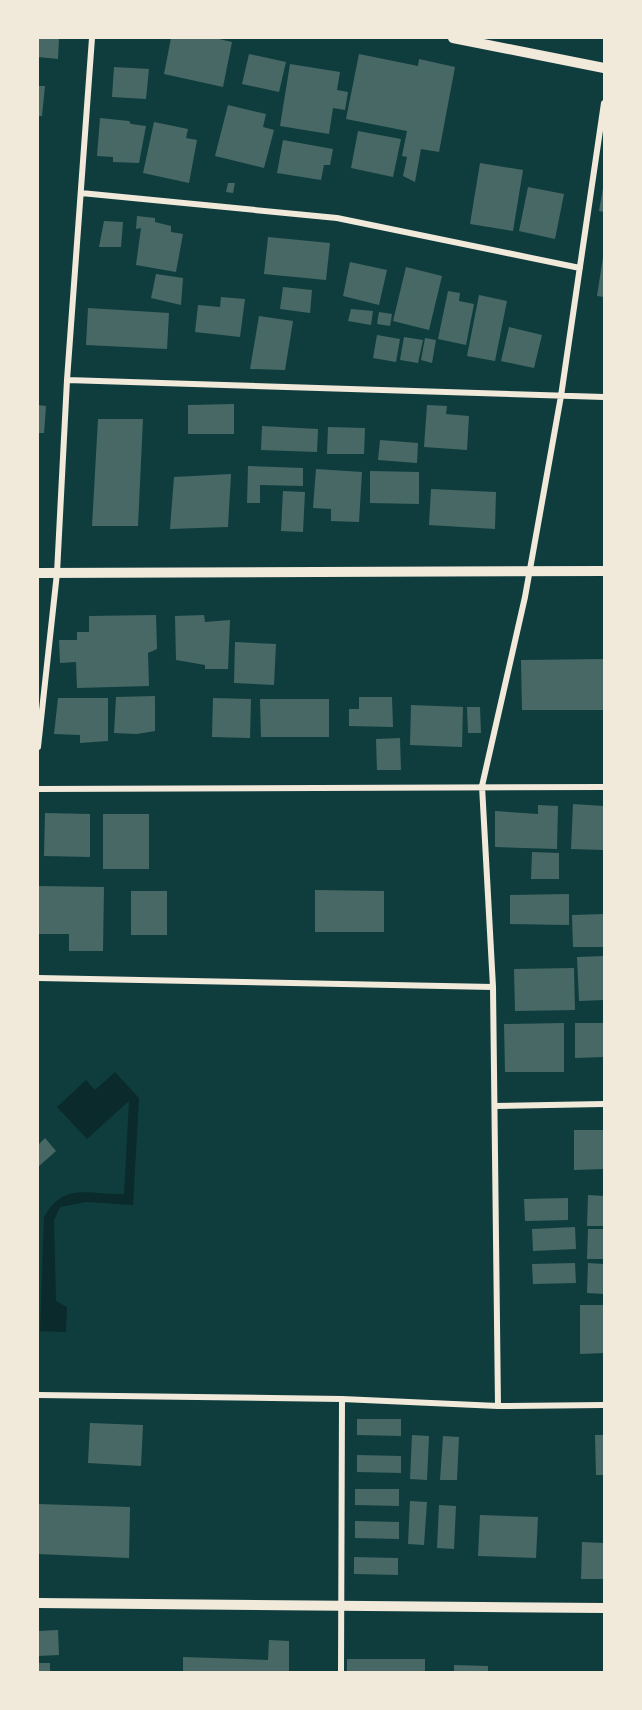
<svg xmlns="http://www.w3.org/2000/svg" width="642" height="1710" font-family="Signika,sans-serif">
  <rect width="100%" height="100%" fill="#0f3d3e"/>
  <path fill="#0a2a2b" d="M115 1072 139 1098 133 1205 86 1202 60 1207 54 1221 56 1301 67 1307 66 1332 40 1331 44 1217C64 1181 89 1195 124 1194L129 1101 87 1139 57 1107 86 1080 95 1090Z"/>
  <path fill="#486865" d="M38 38H59L58 59 38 57Z
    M171 38H215L232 42 223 87 164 74Z
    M249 54 286 62 279 92 242 84Z
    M359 54 418 66 419 59 455 67 439 152 421 149 415 182 403 176 407 157 402 156 407 131 346 119Z
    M290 64 340 72 337 90 348 92 345 110 333 108 329 134 280 126Z
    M114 67 149 69 146 99 112 97Z
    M38 86H45L42 116H38Z
    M228 105 266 114 263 127 274 130 264 168 215 156Z
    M100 118 129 121 131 124 146 126 139 163 113 162V157L97 156Z
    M154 122 188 129 186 138 197 140 189 183 143 173Z
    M358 131 401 139 393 177 351 168Z
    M283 140 333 149 330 165H324L321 180 277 173Z
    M480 163 523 170 513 231 470 224Z
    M228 183H235L233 193 226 192Z
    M528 187 564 194 555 239 519 231Z
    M603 188H604V212L599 211Z
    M137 216 155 218V222L171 226V232L183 234 176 272 136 265 141 228 136 229Z
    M104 221 123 222 121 247H99Z
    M268 237 330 243 326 280 264 274Z
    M603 257H604V297L597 296Z
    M350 262 387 270 379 305 343 296Z
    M406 267 442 276 429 330 393 321Z
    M156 274 183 278 181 305 151 298Z
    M283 287 312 290 310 313 280 309Z
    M448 291 460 293 459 301 474 304 466 345 438 339Z
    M479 295 507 301 495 361 467 356Z
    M221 297 245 299 240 337 195 332 198 305 220 307Z
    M88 308 169 313 167 349 86 345Z
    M351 309 373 311 371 325 348 321Z
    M379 312 392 314 390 326 377 324Z
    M259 316 293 321 285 370 250 369Z
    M509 327 542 335 534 368 501 361Z
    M377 335 400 339 396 362 373 358Z
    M404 337 423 340 418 363 400 360Z
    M425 338 436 340 432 363 421 360Z
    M234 404V434H188V405Z
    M38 405 46 406 44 433H38Z
    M427 405 447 406 446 414 469 416 467 450 424 447Z
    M98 419H143L138 526H92Z
    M262 426 318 429 317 452 261 450Z
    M328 427 365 428 364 454H327Z
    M380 440 418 443 417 463 378 460Z
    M248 466 303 468V486L260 485V503H247Z
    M316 469 362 472 359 522 331 521V509L313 508Z
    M370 471 419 472V504L370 503Z
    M231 474 228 527 170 529 174 477Z
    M431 489 496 492 495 529 429 525Z
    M283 491 305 492 303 532 281 531Z
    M156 615 157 649 148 653 149 686 77 688 76 662 60 663 59 640H77V632H89V616Z
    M204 615 205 622 230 620 228 669H205V665L176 660 175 616Z
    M235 642 276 644 274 685 234 683Z
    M604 659V710H522L521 660Z
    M155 696V731L137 734 114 733 116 697Z
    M359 697H392L393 727 349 726V709H359Z
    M58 698H108V741L80 743V735L54 734Z
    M213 698 251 699 250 738 212 737Z
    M260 699H329V737H261Z
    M411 705 463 707 462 747 410 745Z
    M467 707H480L481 733H468Z
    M400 738 401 770H377L376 739Z
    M573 804 604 806V850L571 849Z
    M538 805 558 806 557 849 495 847V811L538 814Z
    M45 813 90 814V857L44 856Z
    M103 814H149V869H103Z
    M532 852 559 853V879H531Z
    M38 886 104 887 103 951H69V934H38Z
    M315 890 384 891V932H315Z
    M131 891H167V935H131Z
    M569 894V925L510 924V895Z
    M604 914V947H573L572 915Z
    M604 956V1000L579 1001 577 957Z
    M574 968 575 1010 515 1011 514 969Z
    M564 1023V1072H505L504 1024Z
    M575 1023H604V1057L575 1058Z
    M574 1130H604V1169L574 1170Z
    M45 1138 56 1151 38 1167V1145Z
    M588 1195 604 1196V1226H587Z
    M568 1198V1220L525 1221 524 1199Z
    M575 1227 576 1249 533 1251 532 1229Z
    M588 1229H604V1259H587Z
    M575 1263 576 1283 533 1284 532 1264Z
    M588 1263 604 1264V1294L587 1293Z
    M580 1305H604V1353L580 1354Z
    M357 1419H401V1436L357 1435Z
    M90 1423 143 1425 141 1466 88 1463Z
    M412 1435 429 1436 427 1480 410 1479Z
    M595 1435H604V1475H596Z
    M443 1436 459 1437 457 1480H440Z
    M357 1455 401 1456V1473L357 1472Z
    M355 1489H399V1506L355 1505Z
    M410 1501 427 1502 424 1545 408 1544Z
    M38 1504 130 1507 129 1558 38 1554Z
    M439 1505 456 1506 454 1549 437 1548Z
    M480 1515 538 1517 536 1558 478 1556Z
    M355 1521 399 1522V1539L355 1538Z
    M582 1542 604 1543V1579H581Z
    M354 1557 398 1558V1575L354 1574Z
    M58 1630 59 1655 38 1656V1631Z
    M269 1640 289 1641V1672H183V1657L268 1660Z
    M347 1659H425V1672H347Z
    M38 1663H50V1672H38Z
    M454 1665 488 1666V1672H454Z"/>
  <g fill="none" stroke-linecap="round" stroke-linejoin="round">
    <path stroke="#f1e9da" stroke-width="6" d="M81 193 337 218 580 268
      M67 380 604 397
      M38 747 57 573 67 380 92 38
      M38 789 604 787
      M38 978 493 987
      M495 1106 604 1104
      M38 1395 342 1399 498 1406 604 1405
      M498 1406 493 987 482 786 525 597 561 396 604 103
      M341 1672 342 1399"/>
    <path stroke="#f1e9da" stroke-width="10" d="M453 38 604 68
      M38 573 604 571
      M38 1603 604 1608"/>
  </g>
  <rect width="642" height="1710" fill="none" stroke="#f1e9da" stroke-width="78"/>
</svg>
